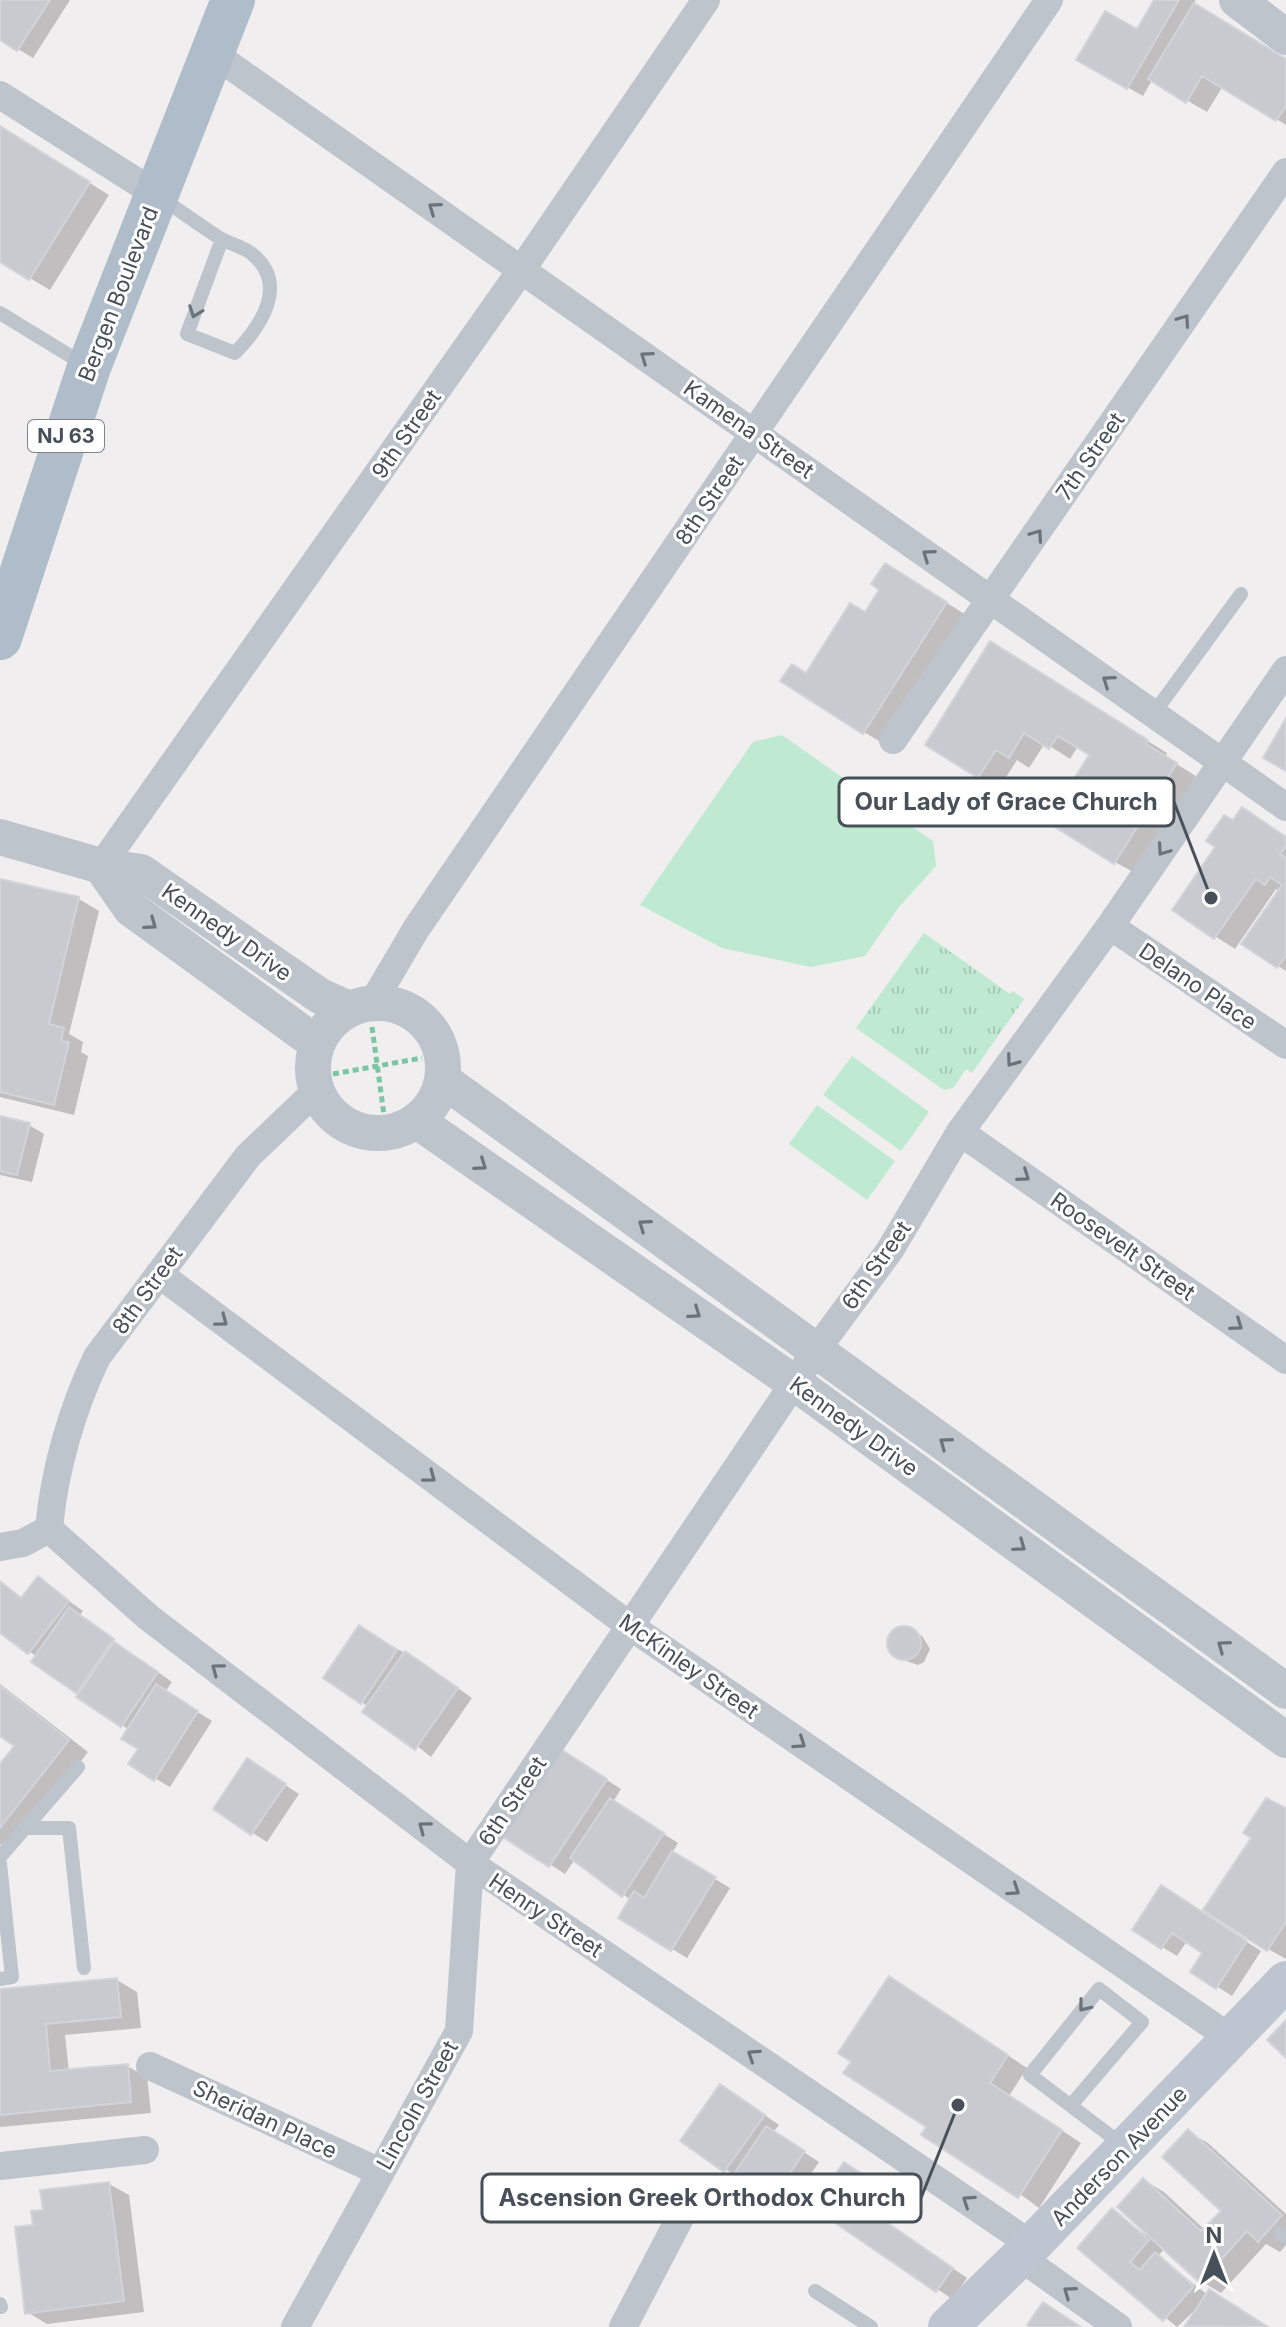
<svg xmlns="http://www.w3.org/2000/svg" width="1286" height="2327" font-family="Inter,sans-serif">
  <defs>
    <pattern id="park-tufts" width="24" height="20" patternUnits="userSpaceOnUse" patternTransform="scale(2)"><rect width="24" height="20" fill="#bfead1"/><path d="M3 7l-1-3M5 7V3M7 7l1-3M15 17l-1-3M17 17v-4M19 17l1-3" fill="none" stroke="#a6cab6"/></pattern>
  </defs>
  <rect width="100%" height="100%" fill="#f0eeee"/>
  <path fill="#bfead1" d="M782 735 933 841 936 866 899 907 865 956 811 967 722 948 640 905 753 742Z
    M852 1056 929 1112 901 1151 823 1095Z
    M817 1105 895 1161 867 1200 789 1144Z"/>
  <path fill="url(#park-tufts)" d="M924 933 1010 994 1013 991 1024 999 972 1073 966 1069 953 1088 944 1090 856 1028Z"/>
  <path fill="#0003" d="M0 0H70L33 58 0 38Z
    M1157 0H1195V6L1286 61V125L1223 86 1207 112 1152 80 1143 96 1079 60 1138 32Z
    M0 127 109 195 50 290 0 260Z
    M906 577 966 615 884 744 864 732 807 675Z
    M1011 656 1167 753 1165 757 1196 776 1135 873 1115 862 1092 755 1078 746 1070 759 1045 743 1029 768 1017 760 999 788 928 744Z
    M1234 822 1286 837V971L1244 944 1280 892 1276 889 1235 949 1174 910Z
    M0 881 79 899 99 911 69 1034 83 1042 81 1052 88 1056 74 1115 0 1097Z
    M0 1118 29 1125 44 1134 32 1182 0 1175Z
    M38 1579 83 1611 79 1616 172 1682 165 1692 212 1721 170 1787 131 1764 140 1749 129 1730 34 1661 37 1657 0 1630V1582L23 1598Z
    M905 1628 922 1636 930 1649 924 1662 918 1665 903 1660 889 1648 892 1634Z
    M374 1636 421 1662 472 1698 431 1757 362 1702Z
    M0 1684 88 1752 12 1851 0 1844V1767L16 1746 0 1733Z
    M574 1759 621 1789 613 1802 678 1843 672 1853 730 1888 687 1958 620 1917 631 1900 575 1859 565 1874 504 1835Z
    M262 1770 299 1794 267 1842 215 1809Z
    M1286 1811V1959L1268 1949Z
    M1176 1897 1261 1951 1232 1996 1193 1971 1205 1952 1187 1941 1177 1956 1135 1930Z
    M117 1980 137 1992 141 2028 65 2035 69 2072 127 2066 147 2077 151 2113 0 2127V1991Z
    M909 1990 1027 2068 1009 2096 1081 2143 1039 2208 929 2127Z
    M736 2095 779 2125 773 2132 819 2162 786 2209 683 2141Z
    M1188 2132 1208 2143 1286 2214V2245L1280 2252 1266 2244 1221 2293 1201 2281 1165 2248 1158 2256 1208 2295 1225 2300 1266 2327H1190L1194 2311 1177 2327 1080 2247 1112 2211 1146 2235 1143 2180 1164 2192 1205 2230 1223 2211Z
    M858 2173 878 2186 864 2207 967 2278 952 2299 815 2207Z
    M109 2184 129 2195 144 2312 47 2324 27 2312 36 2226 45 2211Z"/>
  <path fill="#c8cad0" stroke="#d2d4d9" stroke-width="2" d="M0 0H50L17 51 0 40Z
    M1154 0H1179L1127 89 1076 60 1105 11 1137 29Z
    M1194 3 1286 59V106L1276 121 1202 76 1186 103 1148 79Z
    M0 126 90 182 29 280 0 262Z
    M885 563 947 602 863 734 780 681 792 664 806 673 850 603 865 612 879 590 871 584Z
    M990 641 1148 740 1146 744 1177 763 1114 864 1047 822 1089 755 1058 736 1049 749 1024 733 1009 758 996 750 978 778 925 745Z
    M1286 718V771L1263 758Z
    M1242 807 1286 837V846L1280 854 1286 858V956L1277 968 1241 944 1282 885 1270 877 1265 885 1256 879 1214 939 1172 910 1215 847 1206 841 1224 815 1233 820Z
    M0 879 79 897 49 1024 64 1028 61 1041 69 1042 54 1105 0 1092Z
    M0 1116 30 1123 17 1175 0 1171Z
    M38 1576 69 1601 28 1654 0 1633V1581L21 1598Z
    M69 1607 114 1639 76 1693 31 1662Z
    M359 1625 397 1650 361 1704 323 1678Z
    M887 1643a17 17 0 1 1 34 0a17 17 0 1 1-34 0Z
    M114 1642 158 1672 121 1727 76 1697Z
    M405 1651 458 1688 415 1750 362 1712Z
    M156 1684 198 1711 154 1781 128 1764 138 1749 121 1739Z
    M0 1686 69 1740 0 1828V1764L14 1746 0 1736Z
    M559 1748 607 1779 549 1867 501 1836Z
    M247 1758 286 1784 251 1835 213 1809Z
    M610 1798 664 1833 622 1897 570 1858Z
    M1266 1798 1286 1808V1922L1267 1951 1203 1910 1251 1838 1243 1833Z
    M672 1851 716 1877 671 1951 618 1918 634 1891 644 1898Z
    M1161 1885 1247 1941 1216 1989 1190 1972 1202 1953 1172 1933 1161 1949 1132 1930Z
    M889 1976 1008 2055 990 2083 1062 2130 1018 2198 921 2135 926 2127 843 2073 851 2062 838 2053Z
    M117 1978 121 2017 46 2024 50 2071 128 2064 131 2102 0 2115V1989Z
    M1286 2020V2058L1267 2040Z
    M720 2084 765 2115 724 2172 680 2141Z
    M766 2126 805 2151 770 2202 732 2177Z
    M1188 2129 1282 2215 1258 2242 1247 2231 1200 2283 1117 2207 1143 2178 1201 2231 1221 2211 1162 2157Z
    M844 2162 865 2176 850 2197 953 2268 936 2292 812 2207Z
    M109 2182 124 2301 25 2314 15 2227 33 2225 31 2211 43 2210 40 2190Z
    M1112 2208 1149 2240 1130 2262 1140 2270 1155 2252 1194 2286 1163 2321 1077 2248Z
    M1209 2289 1268 2327 1185 2326Z
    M1043 2302 1081 2327H1030L1027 2325Z"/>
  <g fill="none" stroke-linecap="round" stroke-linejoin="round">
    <path stroke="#7ac5a2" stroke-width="5" stroke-dasharray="6 4" stroke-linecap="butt" d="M372 1027 384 1115
      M333 1074 422 1058"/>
    <path stroke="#bdc4cb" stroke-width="14" d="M161 198C182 212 202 227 223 240 232 244 243 247 251 253 290 284 261 326 235 353L187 334 222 239
      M0 313 85 365
      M1154 713 1241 594
      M25 1828H69L84 1968
      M0 1857 78 1767
      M0 1864 12 1977 0 1979
      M1072 2104 1142 2022 1099 1989 1030 2075 1124 2146
      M1280 2233 1286 2237
      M815 2291 871 2327
      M0 2304 1 2307"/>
    <path stroke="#bdc4cb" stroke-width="28" d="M211 52 1286 807
      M0 95 156 194
      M893 740 1286 172
      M101 866 522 269 706 0
      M1110 926 1286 1045
      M373 1002 416 929 1049 0
      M960 1132 1286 1360
      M159 1274 630 1626 1232 2039
      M49 1529C54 1471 72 1409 97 1357L248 1156 316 1091
      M0 1547 23 1543 49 1529 148 1617 470 1863 1032 2245
      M150 2066 380 2172
      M0 2166 145 2150
      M1020 2257 1118 2327
      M295 2327 459 2031 470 1863 817 1349 890 1250 960 1132 1110 926 1286 670
      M623 2327 692 2195"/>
    <path stroke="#bdc4cb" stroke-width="36" d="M1237 0 1286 37
      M0 837 101 866 141 872 320 996 349 1009
      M101 866 131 909 316 1043
      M313 1068a65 65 0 1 1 130 0a65 65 0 1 1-130 0Z
      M443 1080 1286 1691
      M417 1121 803 1389 1286 1740"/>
    <path stroke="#bdc5d0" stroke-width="40" d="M948 2327 1020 2257 1286 1981"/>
    <path stroke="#afbcca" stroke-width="44" d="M0 638 89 367 233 0"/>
  </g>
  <defs><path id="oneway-chevron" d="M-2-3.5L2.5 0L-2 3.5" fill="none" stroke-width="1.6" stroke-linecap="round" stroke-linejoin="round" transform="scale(2)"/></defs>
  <g stroke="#6a737b">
    <use href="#oneway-chevron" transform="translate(434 208) rotate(-145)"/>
    <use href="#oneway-chevron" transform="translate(195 312) rotate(110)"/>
    <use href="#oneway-chevron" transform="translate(1184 320) rotate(-55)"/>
    <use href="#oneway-chevron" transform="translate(646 357) rotate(-145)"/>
    <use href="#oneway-chevron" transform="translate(1037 535) rotate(-55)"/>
    <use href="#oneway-chevron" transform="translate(928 555) rotate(-145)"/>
    <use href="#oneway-chevron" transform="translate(1108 681) rotate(-145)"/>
    <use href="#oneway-chevron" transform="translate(1163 850) rotate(125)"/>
    <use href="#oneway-chevron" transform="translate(151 924) rotate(36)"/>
    <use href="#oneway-chevron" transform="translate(1012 1061) rotate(126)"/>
    <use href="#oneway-chevron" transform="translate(481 1165) rotate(35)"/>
    <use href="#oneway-chevron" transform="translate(1024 1176) rotate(35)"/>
    <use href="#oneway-chevron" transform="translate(644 1225) rotate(-144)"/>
    <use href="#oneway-chevron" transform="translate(695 1313) rotate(35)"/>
    <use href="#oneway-chevron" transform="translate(222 1321) rotate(37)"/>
    <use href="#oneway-chevron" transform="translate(1237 1325) rotate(35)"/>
    <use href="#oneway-chevron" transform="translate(945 1443) rotate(-144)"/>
    <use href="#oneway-chevron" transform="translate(430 1477) rotate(37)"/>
    <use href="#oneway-chevron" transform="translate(1020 1546) rotate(36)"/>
    <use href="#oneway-chevron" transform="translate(1223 1646) rotate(-144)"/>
    <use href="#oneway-chevron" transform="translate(217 1669) rotate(-143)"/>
    <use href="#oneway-chevron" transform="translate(800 1743) rotate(34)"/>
    <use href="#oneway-chevron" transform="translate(424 1827) rotate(-143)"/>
    <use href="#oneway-chevron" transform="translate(1014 1890) rotate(34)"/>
    <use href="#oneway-chevron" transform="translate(1084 2006) rotate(129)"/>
    <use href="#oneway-chevron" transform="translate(753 2055) rotate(-146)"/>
    <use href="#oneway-chevron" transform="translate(968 2201) rotate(-146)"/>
    <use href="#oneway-chevron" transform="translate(1069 2292) rotate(-144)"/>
  </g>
  <g text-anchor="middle" stroke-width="6" stroke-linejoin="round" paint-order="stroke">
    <rect fill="#fff" stroke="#7e848b" stroke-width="2" x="28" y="420" width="76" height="32" rx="6"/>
    <g font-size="20" font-weight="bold" fill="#475059">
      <text x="66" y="443">NJ 63</text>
    </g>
    <g font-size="22" fill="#475059" stroke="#fff">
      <text transform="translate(118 294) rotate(-69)" y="8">Bergen Boulevard</text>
      <text transform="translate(749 429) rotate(35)" y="8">Kamena Street</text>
      <text transform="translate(406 434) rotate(-55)" y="8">9th Street</text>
      <text transform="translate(1090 456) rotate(-55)" y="8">7th Street</text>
      <text transform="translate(709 500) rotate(-56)" y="8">8th Street</text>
      <text transform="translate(227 932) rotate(35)" y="8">Kennedy Drive</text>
      <text transform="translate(1198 986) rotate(34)" y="8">Delano Place</text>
      <text transform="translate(1123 1246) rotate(35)" y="8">Roosevelt Street</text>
      <text transform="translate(876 1265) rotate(-55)" y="8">6th Street</text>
      <text transform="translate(147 1290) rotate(-54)" y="8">8th Street</text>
      <text transform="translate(854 1426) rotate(36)" y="8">Kennedy Drive</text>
      <text transform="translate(689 1666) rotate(35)" y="8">McKinley Street</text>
      <text transform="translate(512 1801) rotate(-56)" y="8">6th Street</text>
      <text transform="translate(546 1915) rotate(34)" y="8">Henry Street</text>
      <text transform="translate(417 2105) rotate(-61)" y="8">Lincoln Street</text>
      <text transform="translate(265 2119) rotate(25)" y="8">Sheridan Place</text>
      <text transform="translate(1119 2156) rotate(-46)" y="8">Anderson Avenue</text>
    </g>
  </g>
  <path fill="none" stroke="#475059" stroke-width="3" d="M1211 898L1174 802M958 2105L921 2198"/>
  <g fill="#475059" stroke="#fff" stroke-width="3">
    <circle cx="1211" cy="898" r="8"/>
    <circle cx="958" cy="2105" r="8"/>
  </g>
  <g fill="#fff" stroke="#475059" stroke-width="3">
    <rect x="839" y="778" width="335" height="48" rx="8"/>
    <rect x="482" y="2174" width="439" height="48" rx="8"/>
  </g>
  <g font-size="24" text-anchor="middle" font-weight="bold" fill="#475059">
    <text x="1006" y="810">Our Lady of Grace Church</text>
    <text x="702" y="2206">Ascension Greek Orthodox Church</text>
  </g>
  <g transform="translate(1214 2255)" stroke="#ffffff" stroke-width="6" paint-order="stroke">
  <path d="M0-6L14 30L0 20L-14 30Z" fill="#475059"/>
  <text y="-12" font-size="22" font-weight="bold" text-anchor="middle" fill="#475059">N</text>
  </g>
</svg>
